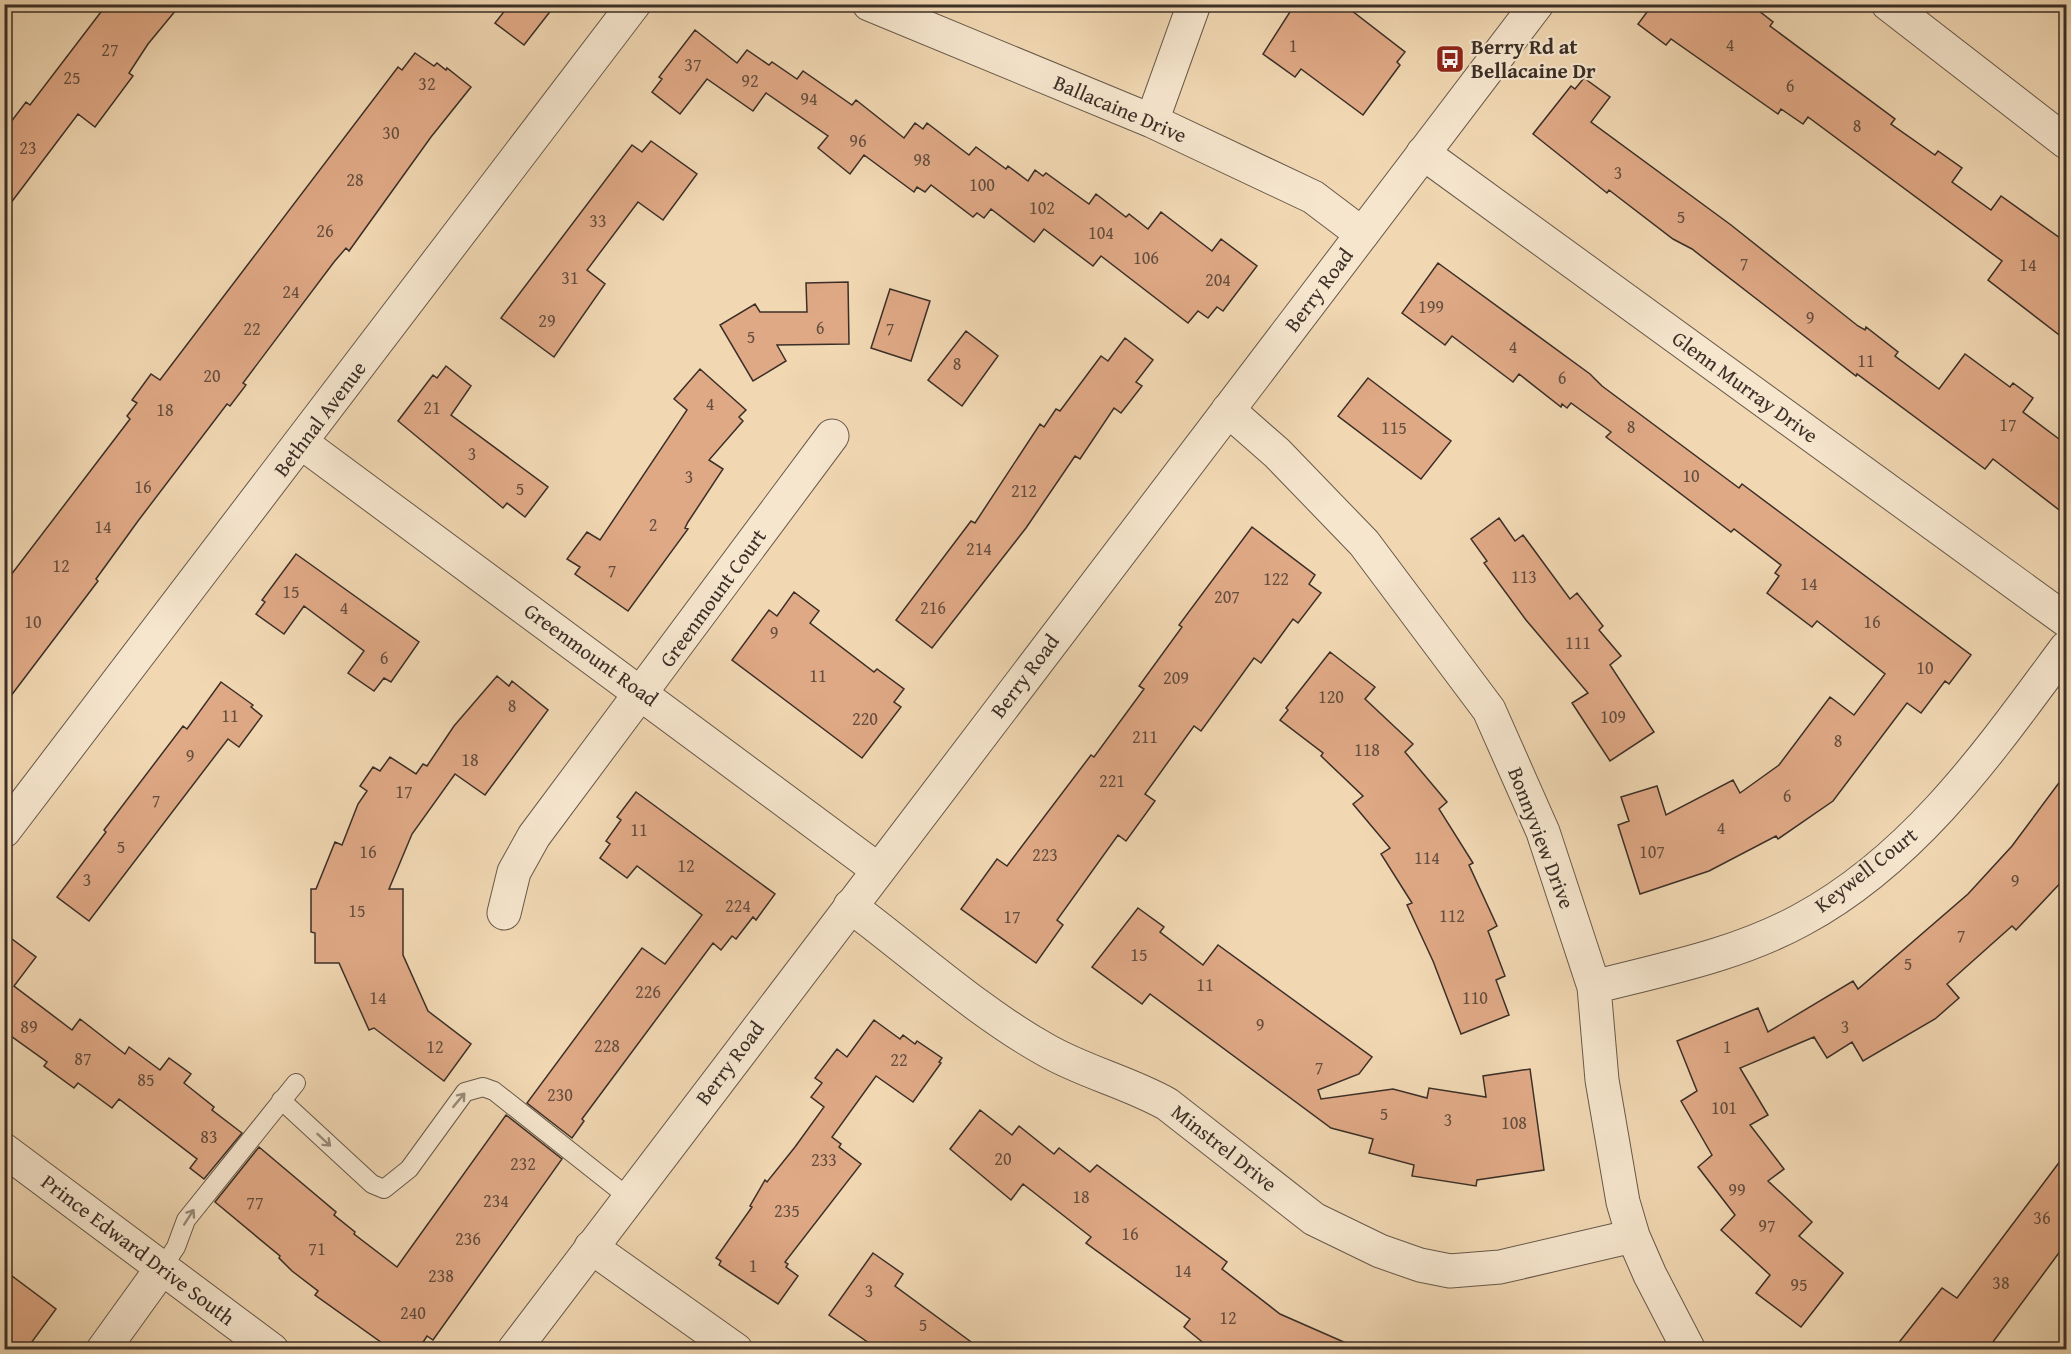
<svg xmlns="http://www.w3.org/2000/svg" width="2071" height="1354" font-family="'Gentium Book Plus',serif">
  <rect width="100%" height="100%" fill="#f1d8b3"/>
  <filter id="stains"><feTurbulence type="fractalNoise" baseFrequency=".00333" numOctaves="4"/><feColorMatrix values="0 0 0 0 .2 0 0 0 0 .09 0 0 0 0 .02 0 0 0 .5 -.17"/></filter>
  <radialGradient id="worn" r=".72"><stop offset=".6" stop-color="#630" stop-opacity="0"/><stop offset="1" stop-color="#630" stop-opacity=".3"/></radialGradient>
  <path fill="#e0a986" stroke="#3b2f27" stroke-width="1.5" d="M107 4H181L148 44 129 73 133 76 95 127 78 114 4 212V131L26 102 30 105Z
    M510 4H556L524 45 495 23Z
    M1295 4H1343L1405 52 1397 62 1400 65 1363 115 1301 69 1295 77 1263 54Z
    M1653 4H1750L1773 22 1770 26 1895 119 1891 124 1935 155 1938 151 1962 168 1952 182 1991 210 2001 196 2067 243V341L1988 280 2002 261 1808 117 1803 124 1781 109 1778 114 1671 39 1666 45 1638 24Z
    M695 30 737 63 747 50 769 65 772 62 797 79 803 71 852 105 856 100 904 138 915 123 923 129 927 123 969 155 976 147 1006 169 1008 166 1028 181 1035 170 1043 176 1046 173 1089 204 1096 194 1126 217 1129 214 1148 229 1161 212 1212 251 1221 239 1257 266 1223 311 1217 307 1208 318 1198 311 1188 323 1101 256 1093 266 1044 229 1034 242 991 209 984 218 977 213 973 217 931 185 925 192 917 187 914 192 864 155 850 174 818 148 828 136 766 93 753 111 707 79 680 114 652 92 662 79 659 77Z
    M415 53 434 66 437 63 446 70 447 68 471 87 431 137 349 251 346 248 334 262 243 383 246 385 230 406 227 404 138 521 96 579 98 581 4 705V584L130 419 127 416 137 403 132 400 151 374 160 380 398 67 402 70Z
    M1584 78 1610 97 1591 122 1731 225 1858 326 1865 330 1866 327 1898 352 1895 356 1939 389 1965 354 2010 387 2013 383 2033 398 2023 412 2067 445V516L1993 459 1985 469 1857 374 1856 376 1692 249 1673 239 1609 190 1607 193 1533 134 1571 86 1575 89Z
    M651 141 697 174 663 220 638 202 587 270 605 284 554 357 501 318 632 145 642 152Z
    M1438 263 1590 374 1602 386 1739 488 1742 484 1971 655 1949 684 1945 681 1921 713 1907 703 1833 801 1778 839 1776 836 1709 871 1640 894 1618 825 1629 821 1621 797 1657 786 1666 815 1733 780 1740 793 1779 765 1830 697 1854 715 1885 674 1817 621 1812 627 1767 593 1779 576 1775 573 1781 565 1734 529 1731 532 1606 437 1611 432 1571 403 1567 408 1562 404 1561 407 1519 374 1513 382 1452 336 1445 345 1402 313Z
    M848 282 849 344 777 345 786 361 753 381 720 325 755 304 760 312H807L806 283Z
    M890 289 930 301 911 361 871 348Z
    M966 331 998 356 962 406 928 380Z
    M1125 338 1153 360 1136 382 1142 386 1121 413 1114 408 1080 459 1075 456 1026 528 932 648 896 620 971 521 975 523 1040 424 1044 427 1056 409 1060 411 1101 356 1108 361Z
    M446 366 471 386 451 415 548 487 525 517 507 503 503 508 398 421 433 375 437 378Z
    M700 369 746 410 739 417 743 421 709 460 723 469 688 522 685 528 688 529 628 611 575 574 580 567 567 559 587 532 600 540 687 410 674 399Z
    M1368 378 1451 441 1421 479 1338 416Z
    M1499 518 1515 541 1523 535 1570 599 1577 593 1603 626 1599 630 1621 656 1610 665 1654 732 1610 761 1572 703 1588 693 1526 620 1484 563 1487 561 1471 539Z
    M1252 527 1315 575 1309 584 1321 593 1298 623 1293 619 1261 663 1254 658 1201 731 1194 726 1145 794 1155 801 1126 841 1118 835 1057 920 1063 925 1036 963 961 909 997 859 1007 866 1091 755 1094 757 1144 689 1139 686 1182 627 1179 625Z
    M296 554 419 642 391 682 384 678 374 691 348 673 364 651 304 606 284 634 256 614 265 602 262 600Z
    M794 592 819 611 810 623 874 672 877 669 904 689 894 702 901 707 862 758 732 660 769 610 777 616Z
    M1330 652 1375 687 1365 699 1413 744 1405 752 1447 802 1439 809 1473 863 1469 865 1497 926 1488 931 1505 976 1496 980 1509 1015 1461 1034 1433 961 1407 905 1412 903 1381 854 1390 848 1353 804 1363 796 1321 756 1323 753 1280 720 1288 710 1286 708Z
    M497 676 509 686 512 681 548 710 485 795 455 774 412 834 389 889H403V955L428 1011 471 1044 444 1081 374 1028 369 1030 339 963H315V933L311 932V889H316L335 842 342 845 358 804 367 791 360 786 373 767 380 771 390 757 416 774 423 764 427 766 454 726Z
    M221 682 253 705 251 707 262 716 239 747 228 739 89 921 57 897 106 832 104 830 183 726 187 729Z
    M2067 772V876L2016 930 2012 926 1947 984 1959 998 1935 1019 1863 1061 1852 1042 1827 1058 1814 1037 1740 1068 1768 1115 1750 1125 1784 1169 1768 1181 1812 1222 1799 1236 1843 1273 1801 1327 1756 1293 1770 1275 1721 1230 1735 1215 1698 1167 1712 1155 1681 1101 1697 1091 1677 1041 1758 1008 1768 1032 1853 981 1858 989 1968 894 2012 846Z
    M636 792 775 894 756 920 753 917 736 939 732 936 721 950 713 943 582 1119 584 1121 572 1138 527 1103 642 948 665 964 702 915 637 866 627 878 600 858 610 844 606 841 621 820 617 817Z
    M1138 908 1164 927 1160 932 1203 965 1218 945 1372 1057 1359 1074 1318 1090 1321 1099 1393 1089 1427 1098 1429 1088 1486 1097 1483 1076 1530 1069 1544 1170 1477 1180 1476 1186 1412 1176 1414 1165 1369 1153 1373 1139 1331 1128 1150 994 1142 1004 1092 967Z
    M4 933 36 957 14 986 72 1030 80 1019 125 1054 129 1047 160 1070 169 1058 191 1074 184 1083 214 1107 212 1110 242 1133 204 1179 190 1168 197 1159 119 1099 112 1108 78 1083 74 1088 44 1066 47 1062 4 1031Z
    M874 1020 900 1039 903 1035 915 1044 917 1041 942 1058 939 1062 941 1063 913 1102 876 1076 832 1137 841 1144 839 1147 861 1164 785 1262 788 1264 786 1267 798 1276 778 1304 719 1265 721 1261 716 1258 752 1207 750 1206 765 1180 767 1182 795 1147 824 1107 811 1097 822 1083 815 1078 837 1049 847 1057Z
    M980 1110 1012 1135 1019 1126 1054 1154 1059 1148 1090 1172 1097 1165 1227 1262 1222 1269 1280 1314 1362 1350H1212L1184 1327 1190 1319 1086 1243 1091 1237 1023 1184 1011 1200 950 1149Z
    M506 1115 562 1159 433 1340 427 1336 418 1350H392L315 1295 318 1291 292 1271 279 1258 280 1256 215 1202 259 1147 336 1212 334 1215 355 1232 354 1234 397 1267Z
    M2067 1152V1242L1987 1350H1893L1942 1288 1957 1298Z
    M873 1253 903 1274 895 1286 982 1350H879L829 1315Z
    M4 1270 56 1309 26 1350H4Z"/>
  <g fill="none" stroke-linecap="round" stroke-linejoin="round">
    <g stroke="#68594a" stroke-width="20">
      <path id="service" d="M281 1100 372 1184 384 1189 409 1169 465 1092 483 1087 494 1091 628 1197
        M162 1268 176 1247 186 1220 296 1083"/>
    </g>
    <g stroke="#68594a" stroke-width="35">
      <path id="minor" d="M869 4 1152 121 1313 197 1362 234
        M1888 4 2066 142
        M1152 121 1194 4
        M1423 153 2066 620
        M1228 410 1277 453 1364 543 1489 710 1543 832 1594 987 1602 1080 1623 1202 1633 1236 1650 1275 1689 1350
        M302 443 877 869
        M4 831 634 4
        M850 906C913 953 978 1012 1046 1050 1084 1072 1128 1082 1167 1104L1314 1219 1380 1251 1420 1265 1450 1271 1500 1267 1633 1236
        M504 913 514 872 534 836 832 436
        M1594 987C1664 969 1737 955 1801 920 1916 858 1991 749 2066 648
        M591 1247 736 1350
        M103 1350 162 1268"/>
    </g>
    <g stroke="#68594a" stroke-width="35">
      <path id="tertiary" d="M4 1150 272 1350
        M514 1350 1537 4"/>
    </g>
    <use href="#service" stroke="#f6e6ce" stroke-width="18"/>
    <use href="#minor" stroke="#f6e6ce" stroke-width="33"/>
    <use href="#tertiary" stroke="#f6e6ce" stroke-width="33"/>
  </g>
  <defs><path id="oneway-shaft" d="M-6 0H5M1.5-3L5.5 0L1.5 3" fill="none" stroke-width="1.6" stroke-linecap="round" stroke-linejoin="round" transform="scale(1.5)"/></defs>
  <g stroke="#988a7a">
    <use href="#oneway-shaft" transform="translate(459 1100) rotate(-50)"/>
    <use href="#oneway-shaft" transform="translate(324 1140) rotate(43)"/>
    <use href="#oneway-shaft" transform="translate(189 1217) rotate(-57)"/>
  </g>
  <defs>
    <g id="bus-square" transform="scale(1.5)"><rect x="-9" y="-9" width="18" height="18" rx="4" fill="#8f2418" stroke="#f6e6ce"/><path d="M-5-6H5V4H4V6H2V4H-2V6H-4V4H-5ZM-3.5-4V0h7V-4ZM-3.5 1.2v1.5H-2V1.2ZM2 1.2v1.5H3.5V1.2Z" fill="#fff"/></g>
  </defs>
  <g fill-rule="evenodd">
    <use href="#bus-square" x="1450" y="59"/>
  </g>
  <g text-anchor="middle" stroke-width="4.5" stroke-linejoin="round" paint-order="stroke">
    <g font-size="18" fill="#644e3f">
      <text x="1730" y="51">4</text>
      <text x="1293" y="52">1</text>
      <text x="110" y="56">27</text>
      <text x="693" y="71">37</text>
      <text x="72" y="84">25</text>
      <text x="750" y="87">92</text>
      <text x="427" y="90">32</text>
      <text x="1790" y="92">6</text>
      <text x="809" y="105">94</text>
      <text x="1857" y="132">8</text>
      <text x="391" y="139">30</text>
      <text x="858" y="147">96</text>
      <text x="28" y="154">23</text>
      <text x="922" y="166">98</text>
      <text x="1618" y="179">3</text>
      <text x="355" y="186">28</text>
      <text x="982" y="191">100</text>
      <text x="1042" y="214">102</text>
      <text x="1681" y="223">5</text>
      <text x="598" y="227">33</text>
      <text x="325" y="237">26</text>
      <text x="1101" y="239">104</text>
      <text x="1146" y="264">106</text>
      <text x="1744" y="270">7</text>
      <text x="2028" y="271">14</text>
      <text x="570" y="284">31</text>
      <text x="1218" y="286">204</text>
      <text x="291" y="298">24</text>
      <text x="1431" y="313">199</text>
      <text x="1810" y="324">9</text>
      <text x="547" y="327">29</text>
      <text x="820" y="334">6</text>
      <text x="252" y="335">22</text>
      <text x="890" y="335">7</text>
      <text x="751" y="343">5</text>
      <text x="1513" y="353">4</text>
      <text x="1866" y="367">11</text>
      <text x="957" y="370">8</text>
      <text x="212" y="382">20</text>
      <text x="1562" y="384">6</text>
      <text x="710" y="410">4</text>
      <text x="432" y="414">21</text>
      <text x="165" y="416">18</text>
      <text x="2008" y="431">17</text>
      <text x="1631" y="433">8</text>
      <text x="1394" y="434">115</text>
      <text x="472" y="460">3</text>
      <text x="1691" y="482">10</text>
      <text x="689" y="483">3</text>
      <text x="143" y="493">16</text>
      <text x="520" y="495">5</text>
      <text x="1024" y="497">212</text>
      <text x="653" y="531">2</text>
      <text x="103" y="533">14</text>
      <text x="979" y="555">214</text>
      <text x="61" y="572">12</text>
      <text x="612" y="577">7</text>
      <text x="1524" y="583">113</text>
      <text x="1276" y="585">122</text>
      <text x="1809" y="590">14</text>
      <text x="291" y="598">15</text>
      <text x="1227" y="603">207</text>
      <text x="344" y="614">4</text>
      <text x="933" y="614">216</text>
      <text x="33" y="628">10</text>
      <text x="1872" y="628">16</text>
      <text x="774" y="639">9</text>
      <text x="1578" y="649">111</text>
      <text x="384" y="664">6</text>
      <text x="1925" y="674">10</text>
      <text x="818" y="682">11</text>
      <text x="1176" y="684">209</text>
      <text x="1331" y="703">120</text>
      <text x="512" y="712">8</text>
      <text x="230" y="722">11</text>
      <text x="1613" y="723">109</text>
      <text x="865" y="725">220</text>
      <text x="1145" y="743">211</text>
      <text x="1838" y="747">8</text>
      <text x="1367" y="756">118</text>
      <text x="190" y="762">9</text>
      <text x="470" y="766">18</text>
      <text x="1112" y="787">221</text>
      <text x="404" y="798">17</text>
      <text x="1787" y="802">6</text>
      <text x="156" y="807">7</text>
      <text x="1721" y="834">4</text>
      <text x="639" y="836">11</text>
      <text x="121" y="853">5</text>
      <text x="368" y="858">16</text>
      <text x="1652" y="858">107</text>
      <text x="1045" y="861">223</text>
      <text x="1427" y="864">114</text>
      <text x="686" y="872">12</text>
      <text x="87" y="886">3</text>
      <text x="2015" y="887">9</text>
      <text x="738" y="912">224</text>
      <text x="357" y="917">15</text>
      <text x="1452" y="922">112</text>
      <text x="1012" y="923">17</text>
      <text x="1961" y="942">7</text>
      <text x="1139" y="961">15</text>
      <text x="1908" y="970">5</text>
      <text x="1205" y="991">11</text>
      <text x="648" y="998">226</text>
      <text x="378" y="1004">14</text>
      <text x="1475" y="1004">110</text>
      <text x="1260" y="1031">9</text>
      <text x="29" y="1033">89</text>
      <text x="1845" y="1033">3</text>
      <text x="607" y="1052">228</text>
      <text x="435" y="1053">12</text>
      <text x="1727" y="1053">1</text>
      <text x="83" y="1065">87</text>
      <text x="899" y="1066">22</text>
      <text x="1319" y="1074">7</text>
      <text x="146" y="1086">85</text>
      <text x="560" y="1101">230</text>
      <text x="1724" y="1114">101</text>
      <text x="1384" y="1120">5</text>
      <text x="1448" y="1126">3</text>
      <text x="1514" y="1129">108</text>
      <text x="209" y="1143">83</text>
      <text x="1003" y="1165">20</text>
      <text x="824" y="1166">233</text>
      <text x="523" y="1170">232</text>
      <text x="1737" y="1196">99</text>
      <text x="1081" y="1203">18</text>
      <text x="496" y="1207">234</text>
      <text x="255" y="1209">77</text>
      <text x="787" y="1217">235</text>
      <text x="2042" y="1224">36</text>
      <text x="1767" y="1232">97</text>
      <text x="1130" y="1240">16</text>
      <text x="468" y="1245">236</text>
      <text x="317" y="1255">71</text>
      <text x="753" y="1272">1</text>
      <text x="1183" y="1277">14</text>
      <text x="441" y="1282">238</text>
      <text x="2001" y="1289">38</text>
      <text x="1799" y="1291">95</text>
      <text x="869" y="1297">3</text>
      <text x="413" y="1319">240</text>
      <text x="1228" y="1324">12</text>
      <text x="923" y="1331">5</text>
    </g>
    <g font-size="21" font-weight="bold" fill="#3b2f27" stroke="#f6e6ce" text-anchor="start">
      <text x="1471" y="54">Berry Rd at<tspan x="1471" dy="24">Bellacaine Dr</tspan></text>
    </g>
    <g font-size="21" fill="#3b2f27" stroke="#f6e6ce">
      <text transform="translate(1120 109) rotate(23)" y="7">Ballacaine Drive</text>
      <text transform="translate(1319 290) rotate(-53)" y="7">Berry Road</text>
      <text transform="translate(1745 387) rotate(36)" y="7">Glenn Murray Drive</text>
      <text transform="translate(320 419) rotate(-53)" y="7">Bethnal Avenue</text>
      <text transform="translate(713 598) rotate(-54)" y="7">Greenmount Court</text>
      <text transform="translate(591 655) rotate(36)" y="7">Greenmount Road</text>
      <text transform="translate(1025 676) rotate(-53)" y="7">Berry Road</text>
      <text transform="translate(1541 838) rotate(69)" y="7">Bonnyview Drive</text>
      <text transform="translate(1866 870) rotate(-38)" y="7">Keywell Court</text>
      <text transform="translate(730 1063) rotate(-53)" y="7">Berry Road</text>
      <text transform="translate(1224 1148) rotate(38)" y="7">Minstrel Drive</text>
      <text transform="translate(138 1250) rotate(37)" y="7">Prince Edward Drive South</text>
    </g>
  </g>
  <rect width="2071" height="1354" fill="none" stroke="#f1d8b3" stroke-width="24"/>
  <rect x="6" y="6" width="2059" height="1342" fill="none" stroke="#3b2f27" stroke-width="3"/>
  <rect x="12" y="12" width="2047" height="1330" fill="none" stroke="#3b2f27" stroke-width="1.5"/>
  <rect width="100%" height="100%" filter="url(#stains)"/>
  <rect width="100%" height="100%" fill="url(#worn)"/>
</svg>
